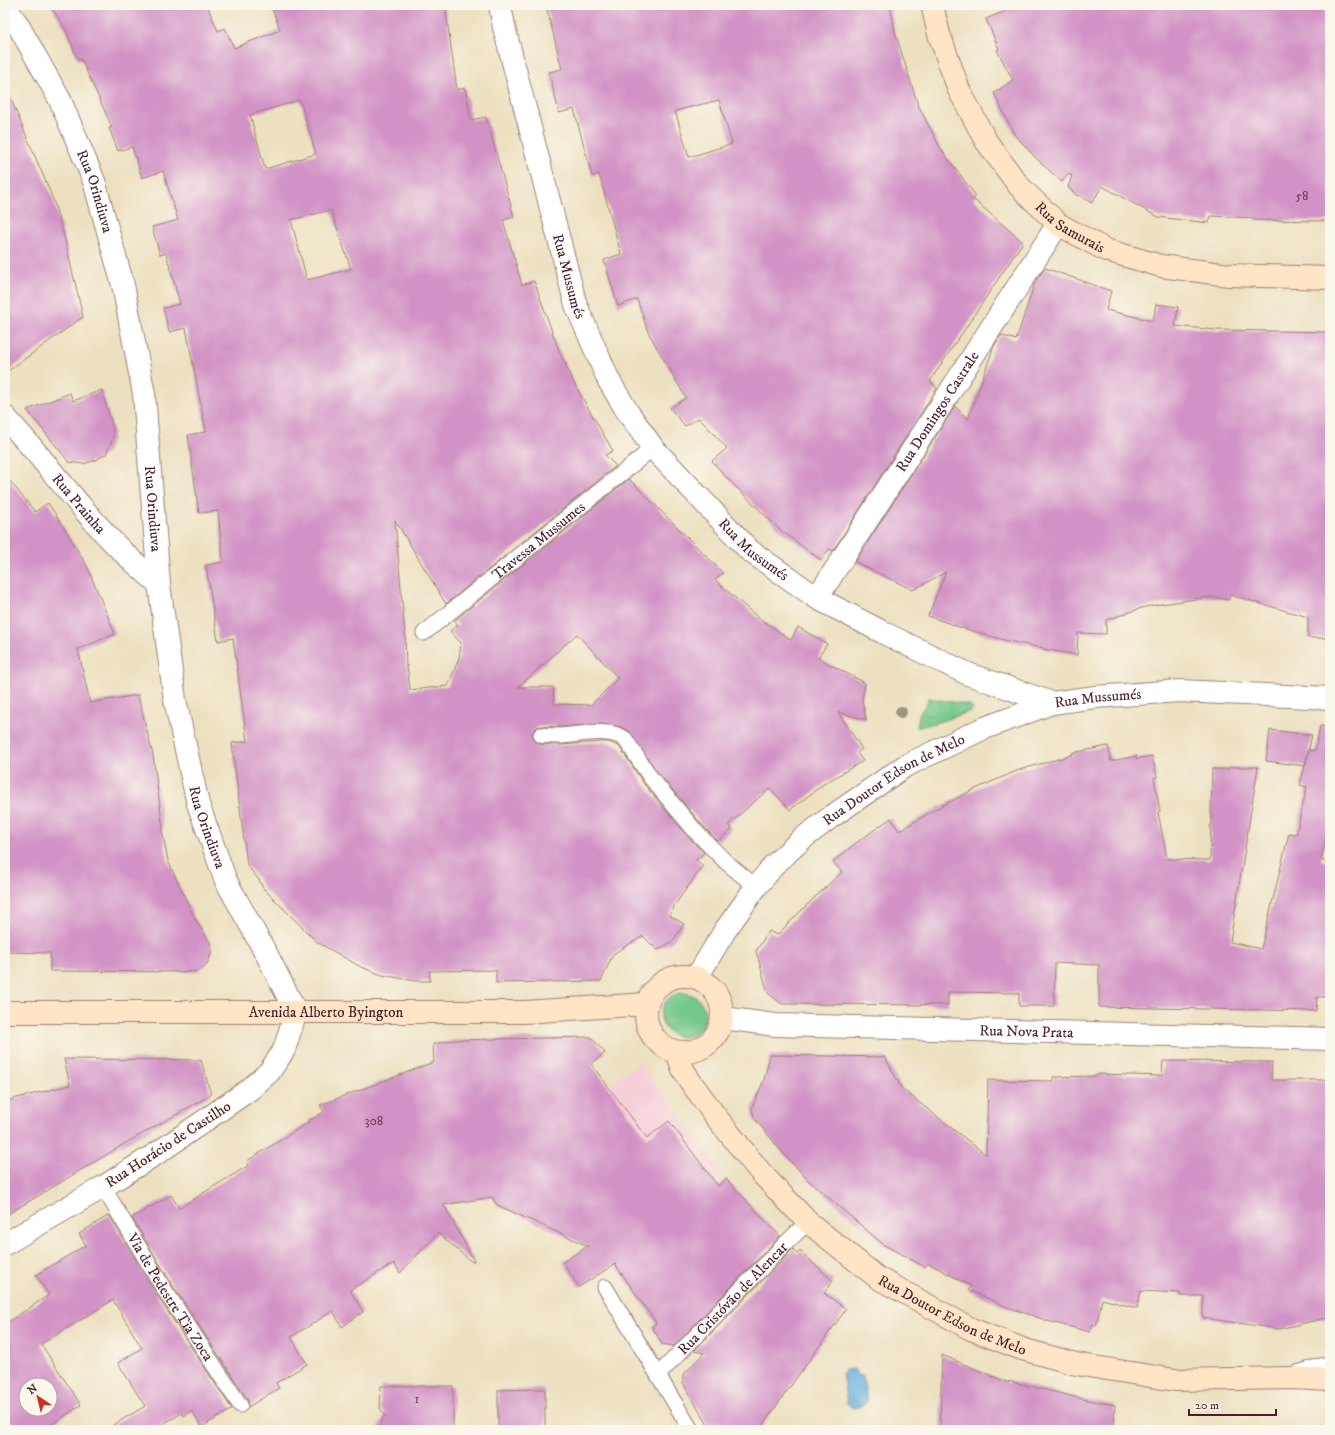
<svg xmlns="http://www.w3.org/2000/svg" width="1335" height="1435" font-family="'IM FELL DW Pica',serif">
  <defs>
    <pattern id="grass-tufts" width="24" height="20" patternUnits="userSpaceOnUse"><rect width="24" height="20" fill="#74c88c"/><path d="M3 7l-1-3M5 7V3M7 7l1-3M15 17l-1-3M17 17v-4M19 17l1-3" fill="none" stroke="#66ab79"/></pattern>
  </defs>
  <rect width="100%" height="100%" fill="#fbf7ec"/>
  <filter id="ink" filterUnits="userSpaceOnUse"><feTurbulence type="fractalNoise" baseFrequency=".025" numOctaves="2"/><feDisplacementMap in="SourceGraphic" scale="8" xChannelSelector="R" yChannelSelector="G"/><feConvolveMatrix kernelMatrix="1 2 1 2 8 2 1 2 1" color-interpolation-filters="sRGB"/></filter>
  <filter id="wash" filterUnits="userSpaceOnUse"><feTurbulence type="fractalNoise" baseFrequency=".012" numOctaves="4" result="noise"/><feDisplacementMap in="SourceGraphic" scale="16" xChannelSelector="R" yChannelSelector="G"/><feGaussianBlur stdDeviation="0.9" result="paint"/><feColorMatrix in="noise" values="0 0 0 0 0 0 0 0 0 0 0 0 0 0 0 0 0 1.4 0 .05"/><feComposite in="paint" operator="in"/></filter>
  <g filter="url(#wash)">
    <rect width="100%" height="100%" fill="#ece0c0"/>
    <path fill="#f6cfd8" d="M639 1063 723 1173 622 1249 558 1125Z"/>
    <path fill="url(#grass-tufts)" stroke="#5f745c" d="M928 698 970 705 973 708 970 711 945 720 916 728 920 713 928 701Z"/>
    <path fill="#74c88c" stroke="#5f745c" d="M661 1015a22 22 0 1 1 44 0a22 22 0 1 1-44 0Z"/>
    <path fill="#63b0dc" stroke="#566884" d="M854 1369 858 1376H863L867 1402 862 1406 852 1408 847 1403 842 1373 845 1370Z"/>
    <g id="blocks">
      <path fill="#d192c5" fill-rule="evenodd" d="M50 5H207L218 31 225 28 234 48 280 30 271 5H445L457 90 465 88 471 120 486 117 514 217 503 220 522 285 534 281 558 348 566 366 576 387 613 451 605 455 616 466 446 604 395 520 405 635 406 667 407 665 410 690 448 686 459 658 461 643 450 631 458 625 455 620 629 479 723 573 715 580 756 616 791 640 798 627 827 644 818 658 865 683 862 700 866 720 838 712 862 749 857 753 863 761 825 783 790 810 770 788 728 825 732 829 718 841 704 827 658 773 629 731 621 727 602 724 560 727 542 726 537 727 534 730 532 734 533 739 536 742 540 744 560 745 602 742H609L619 746 644 784 690 839 704 853 696 860 703 866 673 907 674 908 669 915 684 924 673 941 657 950 643 936 613 954 601 981 496 983V970L429 971 430 981H416L382 975 361 967 317 942 263 888 259 880 247 865 232 743 247 741 233 638 218 641 206 565 223 562 218 511 199 513 188 435 206 432 186 328 169 332 163 308 180 304 166 253 160 255 152 227 178 220 163 171 142 178 132 147 118 151 109 128 112 127 81 59 78 60 65 28ZM300 100 316 154 265 169 250 115ZM331 210 351 269 307 280 291 220ZM577 634 618 678 591 705 554 704 553 687H518Z
        M546 5H890L895 32 918 105 941 149 976 196 973 199 1023 242 930 381 937 388 833 551 829 549 821 560 780 530 726 477 712 461 727 448 699 418 685 426 670 408 686 398 648 332 637 299 618 306 604 260 621 254 599 174 592 176 574 109 559 113 549 72 562 69ZM719 100 732 144 689 157 675 111Z
        M1020 5H1330V221L1254 220V218L1211 216 1209 223 1158 217 1102 186 1092 203 1080 196 1076 195 1068 187 1072 176 1068 174 1062 182 1036 158 1014 134 994 93 1013 80 997 50 999 49 986 19Z
        M5 85 53 199 65 240 83 317 5 373Z
        M1045 268 1111 291 1106 310 1153 321 1156 304 1178 307 1175 326 1216 330 1330 332V638H1308V617L1230 595 1229 600 1210 597 1161 604 1145 607 1106 620V634L1078 633 1077 655 1043 649V648L1008 641 962 628 928 616 946 572 913 590 855 562 955 406 968 419 994 346 1001 335 1016 340 1035 282Z
        M102 390 113 429V438L106 454 96 460 83 464 69 462 27 410 70 393 73 401Z
        M5 475 35 512 48 503 63 526 87 566 115 634 78 649 90 703 138 695 153 755 163 829 162 830 168 861 194 917 211 944 212 951 209 960 206 965 198 971 192 972 50 971V953L5 952Z
        M1320 726 1330 727V822L1321 860 1330 863V997H1317L1316 1011 1099 1007V965L1055 963 1054 1006H1019V993L948 992V1005L782 1004 768 993 756 951 769 931 777 935 812 900 842 872 833 862 853 845 891 818 899 831 939 807 975 789 1019 770 1072 755V753L1108 746 1111 761 1137 756 1136 759 1152 756 1157 777 1154 778 1160 811 1158 812 1167 859 1210 860 1212 769H1229V767H1258L1230 942 1261 949 1289 833 1296 834 1307 787 1300 785 1309 750 1315 751Z
        M1270 730 1312 735 1305 766 1266 761Z
        M591 1037 605 1053 591 1064 647 1138 669 1121 718 1186 726 1179 780 1236 674 1346 662 1344 652 1327 656 1323 615 1264 579 1287 563 1262 588 1246 497 1205 492 1197 444 1205 474 1261 472 1262 438 1233 400 1273 394 1263 350 1290 363 1312 342 1327 333 1311 291 1337 307 1364 276 1383 279 1388 248 1407V1400L172 1284 132 1218 171 1195 179 1208 249 1165 247 1161 309 1122 308 1121 324 1112 320 1105 434 1062 433 1044 454 1040Z
        M770 1055 885 1057 902 1089 986 1155 988 1080 1053 1081V1077L1097 1076 1098 1074 1162 1076 1163 1061 1272 1062 1271 1080H1330V1317L1279 1329 1203 1318V1296H1180V1293L1141 1291 1137 1308 1102 1299 1096 1326 1093 1324 1090 1332 1051 1322 1007 1307 968 1290 971 1286 928 1263 925 1267 884 1245 808 1180 783 1153 754 1118 752 1108 764 1080Z
        M64 1059 201 1060 211 1095 124 1144 5 1216V1101L70 1085Z
        M109 1215 156 1294 232 1409 202 1427 192 1411 184 1416 182 1413 153 1430H105L145 1406 118 1363 142 1348 113 1300 41 1344 81 1405 43 1430H5V1324L49 1295 36 1275 86 1245 79 1234ZM26 1385H50V1409H26Z
        M793 1249 797 1254 800 1251 833 1281 824 1293 846 1309 759 1430H711L683 1383V1375L704 1353 694 1351Z
        M942 1355 1009 1383V1381L1083 1399 1115 1405 1114 1430H940Z
        M381 1386H453V1430H377L385 1415 380 1408Z
        M545 1389V1430H498V1390Z"/>
    </g>
  </g>
  <g filter="url(#ink)">
    <use href="#blocks" fill-opacity="0" stroke="#9b8076" stroke-width="1"/>
    <g fill="none" stroke-linecap="round" stroke-linejoin="round">
      <g stroke="#9b8076" stroke-width="17">
        <g id="lane">
          <path id="s1" d="M424 633 653 448"/>
          <path d="M541 735C547 736 553 736 560 736 579 735 609 727 625 739L651 778 697 833 726 862 756 887"/>
          <path id="s2" d="M103 1187 164 1289 240 1405"/>
          <path d="M605 1287 691 1430"/>
          <path id="s3" d="M658 1375 785 1244 808 1222"/>
        </g>
      </g>
      <g stroke="#9b8076" stroke-width="24">
        <g id="street">
          <path id="s4" d="M500 5 504 27 576 305 609 381 627 411 653 448 750 551 817 598 886 634 968 674 1052 703 1095 697 1179 691 1330 698"/>
          <path id="s5" d="M5 7 18 25 60 100 94 181 123 285 144 394 159 584 175 700 198 804 226 881 267 955 296 1012 284 1050 270 1071 249 1090 159 1152 103 1187 5 1244"/>
          <path id="s6" d="M5 417C42 457 74 501 112 541 126 556 143 570 159 584"/>
          <path id="s7" d="M817 598 1058 224"/>
          <path id="s8" d="M697 977 724 932 756 887 774 865 802 839 831 817 905 766 982 729 1052 703"/>
          <path id="s9" d="M723 1018 775 1025 1330 1039"/>
          <path d="M1296 1377 1330 1367"/>
        </g>
      </g>
      <g stroke="#9b8076" stroke-width="24">
        <g id="secondary">
          <path id="s10" d="M932 5 939 34 959 90 986 141 1019 186 1058 224 1106 250 1161 266 1229 275 1330 278"/>
          <circle cx="684" cy="1014" r="38"/>
          <path id="s11" d="M5 1012H524L647 1004"/>
          <path id="s12" d="M677 1052 683 1069 690 1081 716 1117 762 1174 808 1222 878 1278 971 1329 1022 1349 1076 1364 1175 1380 1293 1378 1330 1380"/>
        </g>
      </g>
      <use href="#lane" stroke="#fff" stroke-width="15"/>
      <use href="#street" stroke="#fff" stroke-width="22"/>
      <use href="#secondary" stroke="#ffe4c6" stroke-width="22"/>
    </g>
    <circle fill="#9b9681" cx="901" cy="712" r="6"/>
  </g>
  <g text-anchor="middle" stroke-width="3" stroke-linejoin="round" paint-order="stroke">
    <g font-size="13" fill="#6c3c52">
      <text x="1302" y="200">58</text>
      <text x="374" y="1125">308</text>
      <text x="417" y="1403">1</text>
    </g>
    <g font-size="15" fill="#4a1f2b" stroke="#fbf7ec">
      <text dy="5" stroke="none"><textPath href="#s5" startOffset="206">Rua Orindiuva</textPath></text>
      <text dy="5" stroke="none"><textPath href="#s10" startOffset="269">Rua Samurais</textPath></text>
      <text dy="5" stroke="none"><textPath href="#s4" startOffset="280">Rua Mussumés</textPath></text>
      <text dy="5" stroke="none"><textPath href="#s7" startOffset="222">Rua Domingos Castrale</textPath></text>
      <text dy="5" stroke="none"><textPath href="#s6" startOffset="114">Rua Prainha</textPath></text>
      <text dy="5" stroke="none"><textPath href="#s5" startOffset="530">Rua Orindiuva</textPath></text>
      <text dy="5" stroke="none"><textPath href="#s1" startOffset="147">Travessa Mussumes</textPath></text>
      <text dy="5" stroke="none"><textPath href="#s4" startOffset="616">Rua Mussumés</textPath></text>
      <text dy="5" stroke="none"><textPath href="#s4" startOffset="1000">Rua Mussumés</textPath></text>
      <text dy="5" stroke="none"><textPath href="#s8" startOffset="284">Rua Doutor Edson de Melo</textPath></text>
      <text dy="5" stroke="none"><textPath href="#s5" startOffset="854">Rua Orindiuva</textPath></text>
      <text dy="5" stroke="none"><textPath href="#s11" startOffset="321">Avenida Alberto Byington</textPath></text>
      <text dy="5" stroke="none"><textPath href="#s9" startOffset="304">Rua Nova Prata</textPath></text>
      <text transform="translate(168 1144) rotate(-33)" y="5">Rua Horácio de Castilho</text>
      <text dy="5" stroke="none"><textPath href="#s2" startOffset="129">Via de Pedestre Tia Zoca</textPath></text>
      <text dy="5" stroke="none"><textPath href="#s3" startOffset="107">Rua Cristóvão de Alencar</textPath></text>
      <text dy="5" stroke="none"><textPath href="#s12" startOffset="389">Rua Doutor Edson de Melo</textPath></text>
    </g>
  </g>
  <rect width="1335" height="1435" fill="none" stroke="#fbf7ec" stroke-width="20"/>
  <g transform="translate(38 1397) rotate(325)"><circle r="19" fill="#fbf7ec" stroke="#b4a19f"/>
  <path d="M0-3L7 15L0 10L-7 15Z" fill="#c8321e"/>
  <text y="-6" font-size="11" font-weight="bold" text-anchor="middle" fill="#4a1f2b">N</text>
  </g>
  <path d="M1189 1409v6h87v-6" fill="none" stroke="#4a1f2b" stroke-width="2"/>
  <text x="1195" y="1409" font-size="12" fill="#4a1f2b" stroke="#fbf7ec" stroke-width="3" paint-order="stroke">20 m</text>
</svg>
